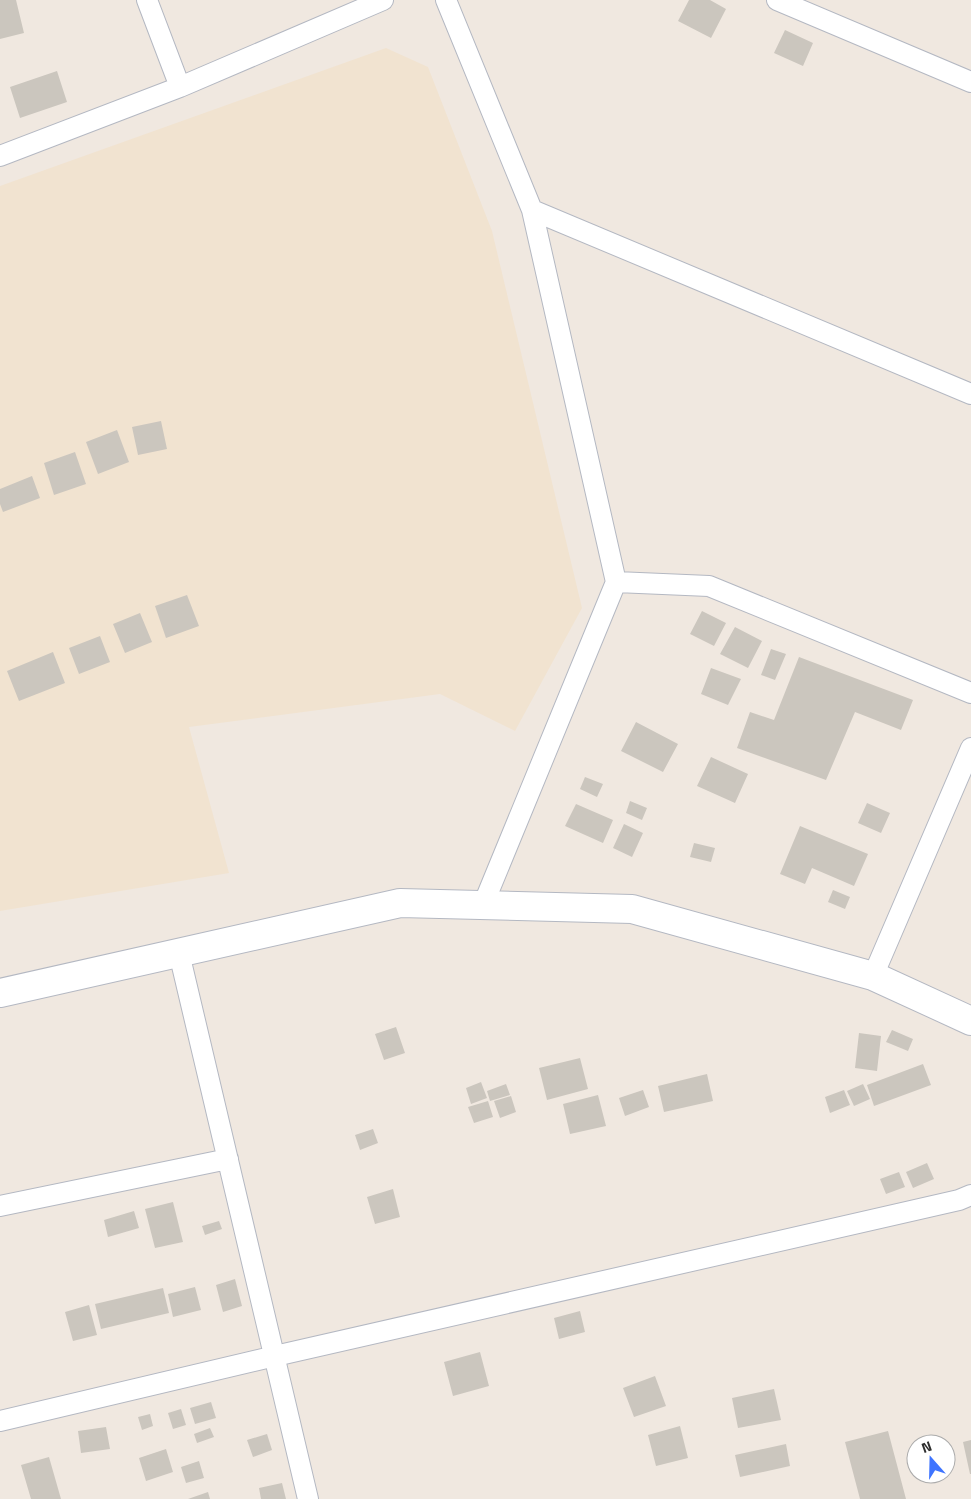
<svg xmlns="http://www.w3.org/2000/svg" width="971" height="1499" font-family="'Titillium Web',sans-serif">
  <rect width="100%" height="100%" fill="#f0e8e0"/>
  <path fill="#f1e3d0" d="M386 48 428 67 492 231 582 608 515 731 440 694 189 727 229 873 0 911V186Z"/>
  <path fill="#cbc6be" d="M0 0H16L24 33 0 39Z
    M689 0H710L726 9 711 38 678 21Z
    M785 30 813 43 803 66 774 53Z
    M57 71 67 102 20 118 10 87Z
    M161 421 167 449 138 455 132 427Z
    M117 430 129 462 98 474 86 442Z
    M75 452 86 484 54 495 44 463Z
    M32 476 40 498 3 512 0 504V489Z
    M187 595 199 626 166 638 155 606Z
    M702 611 726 623 714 646 690 634Z
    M140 613 152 642 125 653 113 624Z
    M735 627 762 641 748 668 720 654Z
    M100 636 110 662 79 674 69 648Z
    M771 649 786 654 775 680 761 675Z
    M53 652 65 683 19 701 7 671Z
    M799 657 913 700 901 730 855 712 826 780 737 748 750 712 774 720Z
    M711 668 741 679 728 705 701 694Z
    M636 722 678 744 663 772 621 751Z
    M711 757 748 774 735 803 697 786Z
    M585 777 603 784 597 797 580 789Z
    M630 801 647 808 642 820 626 813Z
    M867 803 890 813 881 833 858 823Z
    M576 804 613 820 603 843 565 826Z
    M624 824 643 833 632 857 613 848Z
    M800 826 868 854 854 886 812 868 805 884 780 874Z
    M694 843 715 848 711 862 690 857Z
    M833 890 850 897 845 909 828 902Z
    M396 1027 405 1053 384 1060 375 1034Z
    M892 1030 913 1039 908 1051 886 1042Z
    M859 1033 881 1036 877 1071 855 1068Z
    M580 1058 588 1089 547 1100 539 1068Z
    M923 1064 931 1085 874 1106 867 1085Z
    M707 1074 713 1101 664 1112 658 1086Z
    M481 1082 487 1098 471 1104 466 1088Z
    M506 1084 510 1095 490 1101 487 1091Z
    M863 1084 870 1099 854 1106 847 1091Z
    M643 1090 649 1107 625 1116 619 1098Z
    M844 1090 850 1105 830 1113 825 1097Z
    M598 1095 606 1126 570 1134 563 1104Z
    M511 1096 516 1112 500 1118 494 1101Z
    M488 1101 493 1117 474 1123 468 1107Z
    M373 1129 378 1143 360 1150 355 1135Z
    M927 1163 934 1179 913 1188 906 1172Z
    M899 1172 905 1187 886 1194 880 1179Z
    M393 1189 400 1217 375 1224 367 1197Z
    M173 1202 183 1242 155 1248 145 1209Z
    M134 1211 139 1228 108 1237 104 1220Z
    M219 1221 222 1229 205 1235 202 1226Z
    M235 1279 242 1306 223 1312 216 1285Z
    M195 1287 201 1310 173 1317 168 1294Z
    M163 1288 169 1313 101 1329 95 1304Z
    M89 1305 97 1335 73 1341 65 1312Z
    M580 1311 585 1332 559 1339 554 1318Z
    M480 1352 489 1386 453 1396 444 1362Z
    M655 1376 666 1406 634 1417 623 1388Z
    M774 1389 781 1420 738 1428 732 1398Z
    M211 1402 216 1418 195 1424 190 1408Z
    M181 1409 186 1425 173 1429 168 1413Z
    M150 1414 153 1426 142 1430 138 1417Z
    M680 1426 688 1458 656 1466 648 1435Z
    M106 1427 110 1449 81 1453 78 1431Z
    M210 1428 214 1437 197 1443 194 1434Z
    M888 1431 906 1499H860L845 1442Z
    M267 1434 272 1450 253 1457 247 1440Z
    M971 1440V1474H970L963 1442Z
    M786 1444 790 1466 740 1477 735 1455Z
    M166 1449 173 1472 146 1481 139 1458Z
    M49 1457 61 1499H31L21 1465Z
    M199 1461 204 1478 186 1483 181 1467Z
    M282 1483 286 1499H261L259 1488Z
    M208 1492 210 1499H188Z"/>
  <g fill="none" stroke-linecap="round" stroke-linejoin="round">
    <g stroke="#b4b8c2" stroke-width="22">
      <path id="street" d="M147 0 180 87
        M446 0 532 210 616 582 483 905
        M777 0 971 82
        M0 156 180 87 383 0
        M532 210 971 394
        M616 582 709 586 971 693
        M179 953 308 1499
        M873 976 971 748
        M0 1206 228 1159
        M0 1421 275 1356 959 1200 971 1195"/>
    </g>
    <g stroke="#b4b8c2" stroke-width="30">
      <path id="secondary" d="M0 993 400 903 632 909 873 976 971 1021"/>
    </g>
    <use href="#street" stroke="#fff" stroke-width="20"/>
    <use href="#secondary" stroke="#fff" stroke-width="28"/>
  </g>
  <g transform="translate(931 1459) rotate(340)"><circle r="24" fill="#ffffff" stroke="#ababab"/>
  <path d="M0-4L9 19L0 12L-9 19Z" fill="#3e74ff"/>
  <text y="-8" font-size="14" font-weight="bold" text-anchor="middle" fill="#2e2e2e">N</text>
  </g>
</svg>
